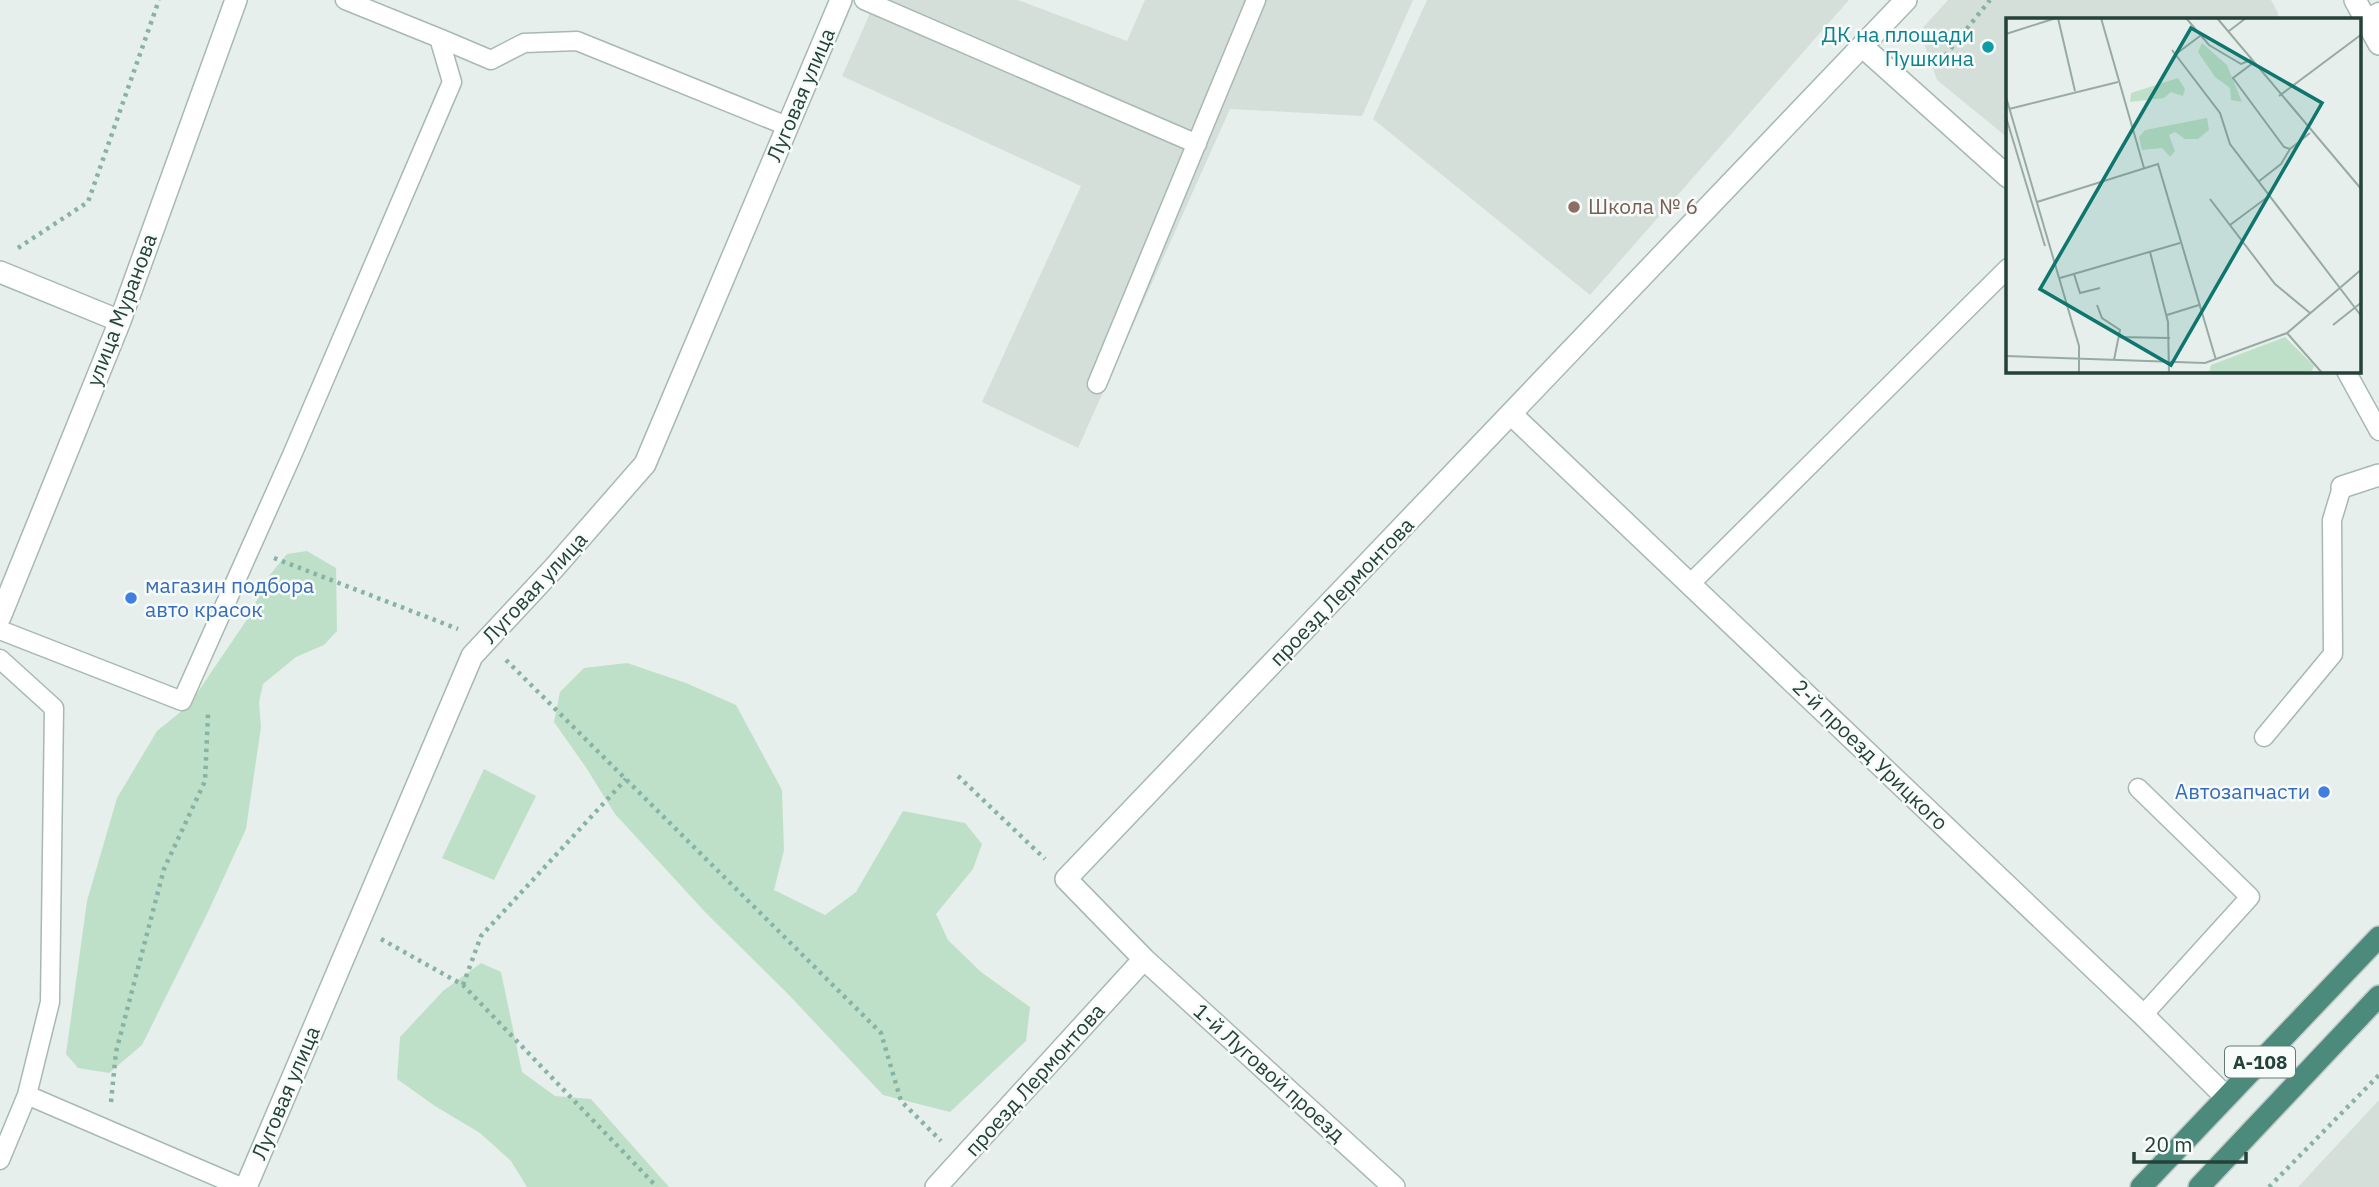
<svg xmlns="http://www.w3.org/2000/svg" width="2379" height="1187" font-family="'IBM Plex Sans',sans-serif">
  <rect width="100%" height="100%" fill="#e6efeb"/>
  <path fill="#d4dfda" d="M876 0H1018L1127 41 1145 0H1413L1362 116 1230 109 1078 448 982 402 1081 186 842 76Z
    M1427 0H1849L1590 295 1373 119Z
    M1948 0H2271L2278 13 2277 19H2008V138L1937 80 1920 31Z
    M2379 1100V1187H2298Z"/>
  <path fill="#bfe0c8" d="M307 551 336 568 337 631 324 645 296 657 263 684 259 702 261 727 246 829 208 912 142 1045 109 1073 78 1068 66 1054 87 901 117 798 157 731 189 705 248 618 269 576 287 554Z
    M627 663 686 683 736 705 782 790 784 850 774 890 825 915 856 892 903 811 965 823 982 844 973 869 936 914 948 940 981 972 1030 1007 1026 1041 950 1112 883 1095 788 994 705 912 615 814 585 766 554 722 560 692 584 668Z
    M484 769 536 796 494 880 442 858Z
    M481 963 501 972 522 1072 555 1096 591 1099 669 1187H527L511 1161 480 1133 435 1106 397 1079 400 1037 443 991Z"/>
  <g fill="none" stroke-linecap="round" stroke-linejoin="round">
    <g stroke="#a8b8b2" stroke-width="21">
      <path id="service" d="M864 0 1197 144
        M2360 22 2379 12
        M439 38 491 60 524 43 577 41 787 126
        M2346 371 2379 431
        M1097 384 1256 0
        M1690 584 2008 268
        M0 630 182 701 292 455 452 82 439 38 345 0
        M0 659 54 708 50 1002 27 1095 0 1160
        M2264 737 2333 654 2332 520 2342 487
        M2138 788 2250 897 2143 1015
        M27 1095 241 1187"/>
    </g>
    <g stroke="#a8b8b2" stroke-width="24">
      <path id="minor" d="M2355 0 2379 44
        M1863 47 2008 177
        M0 272 120 321
        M1512 415 2143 1015 2226 1097
        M2342 487 2379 475
        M0 617 120 321 236 0
        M246 1187 472 656 554 568 645 464 841 0
        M936 1187 1144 959
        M1394 1187 1144 959 1066 879 1906 0"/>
    </g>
    <g stroke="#c2cac8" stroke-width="24">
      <path id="trunk" d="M2141 1187 2379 937
        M2199 1187 2379 996"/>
    </g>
    <path stroke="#86b3a5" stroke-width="4.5" stroke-dasharray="3.5 5" stroke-linecap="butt" d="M1940 62 1990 0
      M18 248 88 202 159 0
      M274 558 458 629
      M506 660 881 1033 901 1101 941 1141
      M958 776 1045 859
      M381 939 463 985 657 1187
      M463 985 481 936 626 779
      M111 1102 116 1052 164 869 205 781 208 714
      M2269 1187 2379 1075"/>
    <use href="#service" stroke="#fff" stroke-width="18"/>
    <use href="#minor" stroke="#fff" stroke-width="21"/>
    <use href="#trunk" stroke="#4c8a7c" stroke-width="21"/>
  </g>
  <circle fill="#0f9aa8" stroke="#f7fbf9" stroke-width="2.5" cx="1988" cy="47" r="7"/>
  <circle fill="#8d6e63" stroke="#f7fbf9" stroke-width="2.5" cx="1574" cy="207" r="7"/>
  <g fill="#3f7fe0" stroke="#f7fbf9" stroke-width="2.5">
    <circle cx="131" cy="598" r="7"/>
    <circle cx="2324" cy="792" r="7"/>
  </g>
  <g text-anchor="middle" stroke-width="5" stroke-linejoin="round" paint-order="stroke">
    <rect fill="#f7fbf9" stroke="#637a73" stroke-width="2" x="2225" y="1046.5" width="70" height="31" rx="5"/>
    <g font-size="19" font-weight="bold" fill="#24423a">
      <text x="2260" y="1069">А-108</text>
    </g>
    <g font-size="21" fill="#0d838f" stroke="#f7fbf9" text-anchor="end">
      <text x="1974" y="42">ДК на площади<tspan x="1974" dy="24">Пушкина</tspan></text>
    </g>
    <g font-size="21" fill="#24423a" stroke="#f7fbf9">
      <text transform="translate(801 95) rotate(-67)" y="7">Луговая улица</text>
      <text transform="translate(122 310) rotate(-69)" y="7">улица Муранова</text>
      <text transform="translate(535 588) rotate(-47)" y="7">Луговая улица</text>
      <text transform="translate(1342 592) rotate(-46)" y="7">проезд Лермонтова</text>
      <text transform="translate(1870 755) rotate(44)" y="7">2-й проезд Урицкого</text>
      <text transform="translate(1269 1073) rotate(42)" y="7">1-й Луговой проезд</text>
      <text transform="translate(1035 1080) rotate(-48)" y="7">проезд Лермонтова</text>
      <text transform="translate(286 1093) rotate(-67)" y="7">Луговая улица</text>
    </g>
    <g font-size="21" fill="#785e54" stroke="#f7fbf9" text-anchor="start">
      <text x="1588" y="214">Школа № 6</text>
    </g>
    <g font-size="21" fill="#366cbe" stroke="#f7fbf9" text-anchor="start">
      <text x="145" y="593">магазин подбора<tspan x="145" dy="24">авто красок</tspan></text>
      <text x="2310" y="799" text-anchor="end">Автозапчасти</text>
    </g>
  </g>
  <g transform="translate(2006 18)">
    <rect width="355" height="355" fill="#e6efeb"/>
    <path d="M196 25 221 47 236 84 225 82 224 70 209 59 192 34ZM172 60 179 71 177 78 165 74 158 80 124 84 125 75ZM201 100 203 112 192 121H179L169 114 163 117 169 133 164 139 156 130 136 132 133 119 139 112ZM279 319 308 348 306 353 203 356 205 347Z" fill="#bfe0c8"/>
    <path fill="none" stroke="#98aaa4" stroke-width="2" d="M52 0 69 73M95 0 138 150M180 0 203 27 235 46 245 42M211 0 356 172M223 13 240 0M0 16 50 0M166 32 214 95 224 126 356 299M170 36 194 18M247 45 227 60 278 129 284 131 304 115M273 78 356 16M0 79 73 328V356M3 91 112 64M0 99 39 228M252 164 275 146 284 131M204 181 269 266 304 295M31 184 152 146 210 342M224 207 263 178M144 234 162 304 163 356M68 256 74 275 94 270M54 260 174 225M91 287 96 300 114 312 108 342M161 297 193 287M327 307 356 284M281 315 317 356M112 319 164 320M0 338 199 345 281 315 356 251"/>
    <path fill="#0f766e" fill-opacity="0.15" stroke="#0f766e" stroke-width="3.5" d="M185 10 316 85 165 347 34 271Z"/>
    <rect width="355" height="355" fill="none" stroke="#24423a" stroke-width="3.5"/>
  </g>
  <path d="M2134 1152v10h112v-10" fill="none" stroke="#24423a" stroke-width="3.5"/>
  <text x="2144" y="1152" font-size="21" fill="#24423a" stroke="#f7fbf9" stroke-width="5" paint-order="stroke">20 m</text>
</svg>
